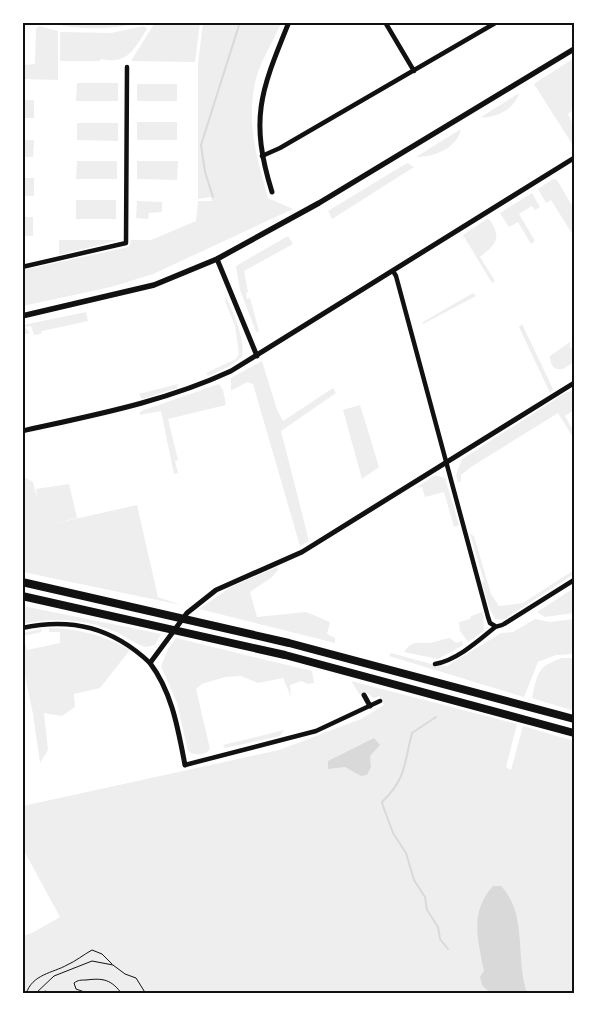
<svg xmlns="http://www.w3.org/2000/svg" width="597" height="1016" font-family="'Work Sans',sans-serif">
  <rect width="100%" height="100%" fill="#fff"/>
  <path fill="#eee" d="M162 22 200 23 195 62 131 61 154 24Z
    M47 23H142C104 30 85 30 47 23Z
    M203 23H281C274 40 263 57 257 75 245 118 256 156 268 198L293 209 153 274 111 287 23 306V270L129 247 131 240H151L196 221 198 201H212L211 197 198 199V64Z
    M39 26 58 31V80L23 79V65L35 64 36 29Z
    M144 26 147 29C134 49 128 65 101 59L100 61H60V32L111 33Z
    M574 58V109L568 114 574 126V147L534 84Z
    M77 83H118V101H76Z
    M137 84H177V101H137Z
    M519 93C516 108 495 119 481 117Z
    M23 100H34V118H23Z
    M137 122H177V140H137Z
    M77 123H118V141L77 140Z
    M461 129C457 149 433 157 416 157Z
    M23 140H34L33 157H23Z
    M77 161H117V179H76Z
    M137 161H178L177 180 137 179Z
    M407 163 414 167 332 219 328 211Z
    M22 178H34V196H23Z
    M553 179 557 180 574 209V230L571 232 551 200 546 203 538 189Z
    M532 193 540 207 535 210 532 206 519 214 535 241 531 244 518 222 509 227 500 213Z
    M76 200H116V219H76Z
    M137 201 162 202V212L149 213 148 219 136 218Z
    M23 217H33V236H23Z
    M487 219 490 220C502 239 496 244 480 257L495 281 492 283 463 235Z
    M288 236 293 244 244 271 248 292 246 293 247 299 250 298 259 331 256 332 240 290 236 266Z
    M59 240H119L59 255Z
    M473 293 476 296 423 324V322Z
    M226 297C234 315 245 337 242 357L230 366 208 376 206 373 236 359 239 354 235 326 225 301Z
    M86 312 88 321 42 331 41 334 34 335 31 326 25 327 30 333 23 335V325Z
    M522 324 553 389 550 393 519 327Z
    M570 342V348L574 346V362L563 369C553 371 550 364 550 356Z
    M262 361 277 410 283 421 333 388 336 393 281 431 309 541 300 546 253 384 247 382 231 391V378Z
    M178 384 177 388 142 399 139 394Z
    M219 384 223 390 226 405 168 419 178 460 175 461 178 473 174 474 161 411 139 415 141 411Z
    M574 391V410L565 416 574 432V439L558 413 471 467 461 475V481L458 483 456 475 462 459 567 392Z
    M360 405 379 467 362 479 343 410Z
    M435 475 445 478 459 525 454 527 444 492 425 497 422 487 416 488Z
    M26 478 33 482 37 499 36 489 69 484 77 518 44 526 137 505 158 597 181 605 23 572 22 479Z
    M470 534 474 536 491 594 499 606 523 603 574 570V574L503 620 495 619 490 609 482 583 484 581Z
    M277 567 278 570 271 578 250 592 257 617 306 612 330 622 327 634 335 638V643L199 609 231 587Z
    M574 588V613L545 617 537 612Z
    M22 606H23L161 634 155 645 146 647C135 644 125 636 114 631 85 619 53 617 23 624Z
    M483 612 484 631 468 642 460 631 459 622 470 619 471 616Z
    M535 619 550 622 574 619V654L556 655 538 662 524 697 389 656 391 653 435 665 447 666 501 633 513 632Z
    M49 628C79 629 104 635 130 650L100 688 74 694 75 707 62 716 44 713 48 750 40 763 33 714 23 666V633L42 629 41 632 23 636 27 650 60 643V632H49Z
    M176 638 312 671 314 683 308 684 301 681 290 685 291 697 283 678 258 683 241 676 225 677 202 684 196 689 210 749C205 756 195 756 188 751L177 703 161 666 168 649Z
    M450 638 456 643 462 641 463 645 438 659 404 652C412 640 417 643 429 643 436 642 443 639 450 638Z
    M562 658H574V711L532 698C538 673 536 667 562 658Z
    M351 681 517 724 506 767 511 770 523 726 574 741V993H23L22 936 32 933 60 917 23 849V806L279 750 361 719 384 705 379 696 374 698 365 692 360 695Z
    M284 730 280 736 225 748 223 745Z"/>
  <path fill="#d9d9d9" d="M374 738 380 745 370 756 371 767 367 775 361 776 345 767 328 769V761Z
    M493 886H501C528 914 515 959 527 993H490L482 985 480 977 484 971C478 939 469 913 493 886Z"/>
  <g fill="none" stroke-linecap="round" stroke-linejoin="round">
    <path stroke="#d9d9d9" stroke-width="2" d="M213 197 205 172 201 145 240 22
      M436 717 412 733C404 763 407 778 382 802L383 806 393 833 406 853 414 880 425 897 427 910 438 927 440 939 448 949"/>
    <path stroke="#111" stroke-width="1" d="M26 994C32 974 53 973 67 965 76 961 83 955 92 950L102 954 112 964
      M35 994 54 976 92 961 113 965 125 974 136 978 146 994
      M41 994 45 991 55 994
      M90 994 76 989 74 983C78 980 81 980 86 980 103 978 111 979 122 994"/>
    <path stroke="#111" stroke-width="4.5" d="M385 22 414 71
      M262 156 280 148 497 22
      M22 267 126 243 127 67
      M393 271 396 276 488 617 490 623 495 626
      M22 628C72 617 113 628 150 663
      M435 664C457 660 478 641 494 628 496 626 501 626 504 624L574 580
      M185 765 316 731 380 701"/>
    <path stroke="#111" stroke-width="5" d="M272 192C249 118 261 91 289 22
      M217 259 257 356
      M22 431C94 415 164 402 231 371L574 158
      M364 695 370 706
      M185 765C178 729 172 692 150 663L187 613 216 590 302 552 574 383"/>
    <path stroke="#111" stroke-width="5.5" d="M22 316 154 285 217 259 319 203 574 49"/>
    <path stroke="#111" stroke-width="8" d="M22 582 289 643 574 719
      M22 596 285 655 574 733"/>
  </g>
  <rect width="597" height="1016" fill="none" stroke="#ffffff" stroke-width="48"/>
  <rect x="24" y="24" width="549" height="968" fill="none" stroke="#111" stroke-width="2"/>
</svg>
